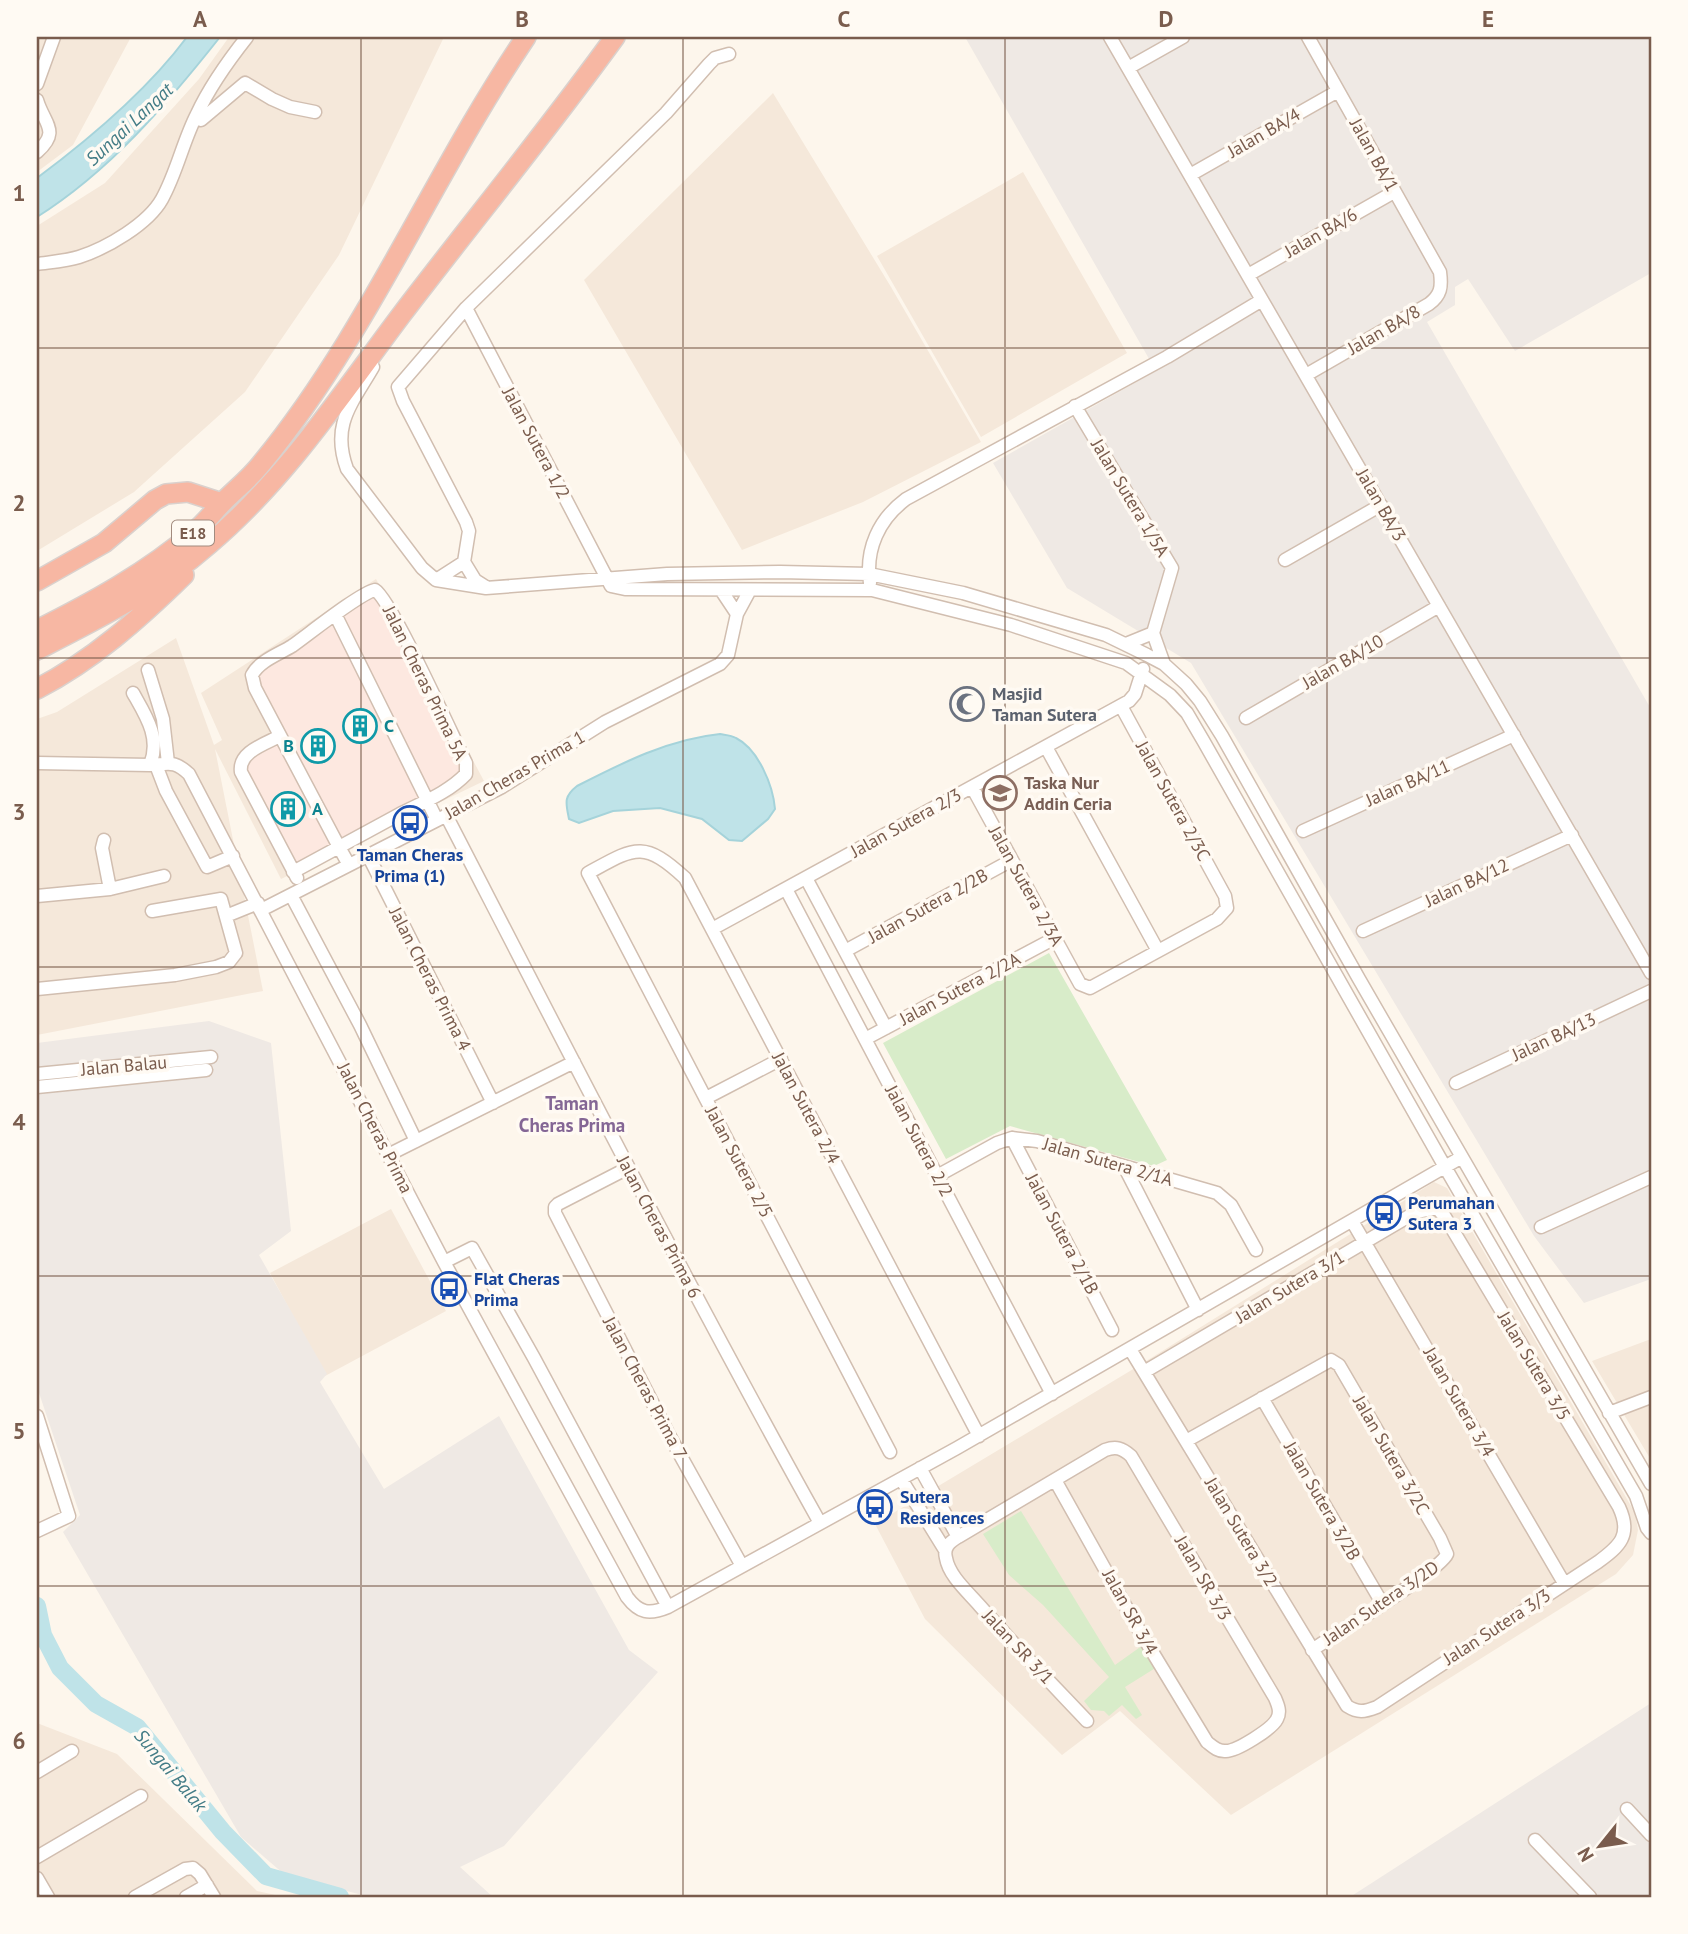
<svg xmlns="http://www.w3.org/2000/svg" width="1688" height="1934" font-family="'PT Sans',sans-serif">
  <rect width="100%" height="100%" fill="#fdf6ec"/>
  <path fill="#f5e8da" d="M37 37H131L73 145 37 172Z
    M229 37H444L339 255 245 392 134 492 37 551V226L105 183 199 79Z
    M773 93 891 287 981 442 863 502 742 550 584 280Z
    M1023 172 1127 353 981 437 877 256Z
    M376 579 484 781 281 879 215 749 263 991 37 1035V719L57 712 176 638 214 745 222 740 201 693Z
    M1434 1182 1447 1188 1635 1513 1638 1530 1633 1555 1616 1574 1231 1815 1120 1711 1062 1755 925 1619 875 1524 1135 1368Z
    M391 1209 446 1311 325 1376 270 1273Z
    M1651 1339V1460L1592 1361Z
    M37 1723 117 1754 257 1891 285 1897H37Z"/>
  <path fill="#fde8e0" d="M368 596 380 597 463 763 462 773 452 784 295 866 244 771 246 760 285 738 257 685V673Z"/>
  <path fill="#efe9e4" d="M965 37H1651V273L1515 351 1468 279 1455 287V305L1427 322 1651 709V1279L1584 1303 1534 1236 1191 663 1067 588 993 463 1156 371Z
    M209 1021 271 1043 291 1231 259 1255 327 1374 320 1382 384 1489 499 1416 629 1650 658 1672 504 1846 460 1867 493 1897H370L285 1875 241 1837 63 1532 80 1515 37 1387V1043Z
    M1651 1703V1897H1350Z"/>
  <path fill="#d8ecc9" d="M1049 953 1167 1160 1154 1166 1010 1126 946 1159 883 1043Z
    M1021 1511 1115 1665 1143 1645 1157 1667 1125 1687 1142 1715 1136 1719 1122 1705 1109 1716 1104 1711 1091 1710 1084 1701 1109 1677 1043 1605 1009 1575 983 1534Z"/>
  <path fill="#bfe3e8" stroke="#a5d3da" stroke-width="2" d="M187 37H220C167 104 110 171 37 217V178C88 140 149 88 187 37Z
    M720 734C725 735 731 735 736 738 758 749 773 785 775 809L768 819 742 841 729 840 702 819 660 808 613 811 579 823 569 819C566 803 563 797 577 786 622 763 669 739 720 734Z"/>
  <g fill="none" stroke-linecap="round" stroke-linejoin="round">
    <path stroke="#bfe3e8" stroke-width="18" d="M37 1606 43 1635 60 1668 96 1704 137 1727 223 1832 266 1876 340 1897"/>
    <g stroke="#d1beb0" stroke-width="15">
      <path id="minor" d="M1110 37 1651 973
        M1128 68 1183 37
        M37 84 54 37
        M37 100C44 124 61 131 37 152
        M201 120 245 83 272 99 290 107 315 112
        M1190 175 1338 91
        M37 264C51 262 66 261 79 257 107 248 148 224 162 199 177 172 183 141 197 114 210 86 228 61 247 37
        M1248 275 1394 192
        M466 308 611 586 625 589 872 590 1011 625 1126 663 1170 695 1187 713 1204 742 1445 1167 1636 1496 1647 1528 1651 1533
        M373 367C351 405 331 425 347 469L422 568 436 580 486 588 667 574 780 572 869 574 963 593 1106 635 1147 655 1164 664 1186 684 1200 701 1222 736 1359 979 1651 1484
        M1306 375 1429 304C1441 295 1442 287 1440 272L1308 37
        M1075 406 1172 568 1153 633
        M1285 560 1381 505
        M436 580 464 562
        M870 583C865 549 879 519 906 499L1167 357 1262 300
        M486 587 475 580 464 562 469 531 466 522 403 401 398 387 466 308 666 113 709 64 715 58 729 54
        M721 590 737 614
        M336 616 437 820
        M1153 633 1164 664
        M1126 644 1153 633
        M148 670 163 719 168 763
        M133 693C146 716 161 738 150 765
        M1246 718 1439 606
        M280 736C265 744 238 752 241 772L297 878
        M1046 747 1158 951
        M37 763 150 765C170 764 174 760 189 774L444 1262 627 1597C639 1613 649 1615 668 1607L957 1448 1462 1157
        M156 765 166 791 207 867 233 856
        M972 787 1080 984 1090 988 1217 919 1227 908 1225 896 1121 706
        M446 815C569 1053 690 1290 820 1523
        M1303 831 1514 735
        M104 840 102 848 110 889
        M368 855 493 1103
        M293 872C328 853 363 834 398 815 421 803 448 793 466 774V763C453 737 391 599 375 590 360 593 309 634 292 646 279 654 259 661 252 675L255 688 339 847 349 865
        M806 878 886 1028
        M786 889 1052 1394
        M291 895 360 1025 416 1141
        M37 896 110 889 164 876
        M261 910 502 787 605 722 720 664 728 655 737 614 750 590
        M226 916 258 903
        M712 929 1129 701 1135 694 1143 669
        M1363 931 1572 835
        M845 951 1012 860
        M37 989 175 975 216 967 229 962 236 953 221 899 152 911
        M865 1039 1055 938
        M37 1074 211 1057
        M1456 1083 1651 991
        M37 1087 206 1070
        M706 1098 781 1059
        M1012 1138 1112 1330
        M388 1155 574 1062
        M628 1168 558 1204 555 1207V1213L669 1435 742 1566
        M1125 1168 1198 1310
        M937 1176 997 1143 1012 1138 1037 1141 1217 1193 1231 1205 1256 1250
        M1352 1221 1564 1583
        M1541 1227 1651 1177
        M444 1262 472 1248 534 1358 668 1607
        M1130 1349 1347 1706C1358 1713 1364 1712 1377 1707L1598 1562C1620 1546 1632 1535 1619 1507L1445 1217 1437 1208 1416 1212 1144 1372
        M1262 1398 1382 1603
        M1609 1413 1651 1397
        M37 1416 69 1516 37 1531
        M1186 1441 1331 1360 1339 1365 1440 1538 1447 1554C1441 1570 1334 1635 1312 1650
        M890 1452 588 873C634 848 643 839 685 878L979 1436
        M920 1468 958 1537
        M901 1479 945 1550
        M1055 1480 1139 1630 1207 1742C1212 1746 1218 1752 1226 1751 1237 1751 1272 1729 1277 1719 1281 1712 1278 1705 1275 1698L1131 1456C1122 1448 1116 1446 1105 1450L958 1537C950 1542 943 1547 946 1558 949 1576 968 1592 980 1606 1015 1646 1051 1683 1087 1721
        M37 1772 72 1751
        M1627 1809 1651 1835
        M1535 1840 1590 1897
        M37 1857 141 1796
        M37 1878 48 1897
        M135 1897 185 1869 193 1868 200 1874 214 1897
        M186 1897 207 1885"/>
    </g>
    <g stroke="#dad1cd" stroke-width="22">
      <path id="highway" d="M37 581 104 543 155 500 166 494 188 492 222 503
        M37 630C91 603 148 572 194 532 205 523 213 512 223 502 236 489 250 478 261 464 368 334 432 176 526 37
        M37 650C96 620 158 589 208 545 286 479 341 395 402 314 473 221 547 131 615 37
        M37 689C93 660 139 619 184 575"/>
    </g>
    <use href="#minor" stroke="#fff" stroke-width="12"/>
    <use href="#highway" stroke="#f7b7a3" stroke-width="19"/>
  </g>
  <path fill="none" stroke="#7a5c4d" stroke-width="2" stroke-opacity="0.55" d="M361 37V1897M683 37V1897M1005 37V1897M1327 37V1897M37 348H1651M37 658H1651M37 967H1651M37 1276H1651M37 1586H1651"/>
  <defs>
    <g id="mosque-ring" transform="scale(1.75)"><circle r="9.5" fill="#fffaf3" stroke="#6b7280" stroke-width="1.5"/><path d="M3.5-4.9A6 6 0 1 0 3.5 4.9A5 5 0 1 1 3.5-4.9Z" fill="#6b7280"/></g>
    <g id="building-ring" transform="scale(1.75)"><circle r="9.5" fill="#fffaf3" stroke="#0f9aa8" stroke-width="1.5"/><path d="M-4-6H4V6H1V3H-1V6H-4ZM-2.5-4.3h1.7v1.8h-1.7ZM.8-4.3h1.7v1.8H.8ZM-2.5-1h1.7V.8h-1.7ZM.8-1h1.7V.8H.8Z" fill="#0f9aa8"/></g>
    <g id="school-ring" transform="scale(1.75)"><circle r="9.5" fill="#fffaf3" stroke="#8d6e63" stroke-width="1.5"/><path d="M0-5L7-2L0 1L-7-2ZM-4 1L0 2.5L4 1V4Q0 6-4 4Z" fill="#8d6e63"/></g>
    <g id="bus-ring" transform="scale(1.75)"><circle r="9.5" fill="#fffaf3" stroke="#1a4fb4" stroke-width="1.5"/><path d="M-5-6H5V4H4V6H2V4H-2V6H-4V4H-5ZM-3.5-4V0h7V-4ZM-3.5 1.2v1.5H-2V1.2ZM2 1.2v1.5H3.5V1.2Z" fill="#1a4fb4"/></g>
  </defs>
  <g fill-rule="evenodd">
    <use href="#mosque-ring" x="967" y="704"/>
    <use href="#building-ring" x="360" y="726"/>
    <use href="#building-ring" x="318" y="746"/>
    <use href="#school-ring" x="1000" y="793"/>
    <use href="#building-ring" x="288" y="809"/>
    <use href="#bus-ring" x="410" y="823"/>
    <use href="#bus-ring" x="1384" y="1213"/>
    <use href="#bus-ring" x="449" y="1289"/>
    <use href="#bus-ring" x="875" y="1507"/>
  </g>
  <g text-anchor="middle" stroke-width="7" stroke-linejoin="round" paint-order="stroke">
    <rect fill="#fffaf3" stroke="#a28b7f" stroke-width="2" x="172" y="520.5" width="42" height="25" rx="5"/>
    <g font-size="16" font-weight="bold" fill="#7a5c4d">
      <text x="193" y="539">E18</text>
    </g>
    <g font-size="18" fill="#7a5c4d" stroke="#fffaf3">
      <text transform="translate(1264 133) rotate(-30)" y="6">Jalan BA/4</text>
      <text transform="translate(1374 155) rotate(61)" y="6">Jalan BA/1</text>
      <text transform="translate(1321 233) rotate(-30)" y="6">Jalan BA/6</text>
      <text transform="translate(1384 330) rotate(-30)" y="6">Jalan BA/8</text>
      <text transform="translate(536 443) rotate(62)" y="6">Jalan Sutera 1/2</text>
      <text transform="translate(1130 498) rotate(59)" y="6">Jalan Sutera 1/5A</text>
      <text transform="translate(1381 505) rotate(60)" y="6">Jalan BA/3</text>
      <text transform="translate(1343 662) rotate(-30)" y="6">Jalan BA/10</text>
      <text transform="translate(425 683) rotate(64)" y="6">Jalan Cheras Prima 5A</text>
      <text transform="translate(515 775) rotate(-30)" y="6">Jalan Cheras Prima 1</text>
      <text transform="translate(1408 783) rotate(-24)" y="6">Jalan BA/11</text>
      <text transform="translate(1173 801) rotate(61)" y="6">Jalan Sutera 2/3C</text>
      <text transform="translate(906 823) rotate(-29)" y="6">Jalan Sutera 2/3</text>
      <text transform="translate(1467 883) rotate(-25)" y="6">Jalan BA/12</text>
      <text transform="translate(1026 886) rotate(61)" y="6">Jalan Sutera 2/3A</text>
      <text transform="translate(928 906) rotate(-29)" y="6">Jalan Sutera 2/2B</text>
      <text transform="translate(430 979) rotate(63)" y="6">Jalan Cheras Prima 4</text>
      <text transform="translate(960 989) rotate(-28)" y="6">Jalan Sutera 2/2A</text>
      <text transform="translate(1554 1037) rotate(-25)" y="6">Jalan BA/13</text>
      <text transform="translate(124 1066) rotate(-5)" y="6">Jalan Balau</text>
      <text transform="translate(806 1108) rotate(62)" y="6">Jalan Sutera 2/4</text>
      <text transform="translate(375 1128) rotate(63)" y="6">Jalan Cheras Prima</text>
      <text transform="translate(919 1141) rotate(62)" y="6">Jalan Sutera 2/2</text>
      <text transform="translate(739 1162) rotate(62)" y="6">Jalan Sutera 2/5</text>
      <text transform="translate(1108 1162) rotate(16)" y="6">Jalan Sutera 2/1A</text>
      <text transform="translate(659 1227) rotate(62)" y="6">Jalan Cheras Prima 6</text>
      <text transform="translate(1062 1234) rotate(62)" y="6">Jalan Sutera 2/1B</text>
      <text transform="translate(1290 1287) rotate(-31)" y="6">Jalan Sutera 3/1</text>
      <text transform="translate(1534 1366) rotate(59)" y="6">Jalan Sutera 3/5</text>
      <text transform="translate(645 1388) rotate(62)" y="6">Jalan Cheras Prima 7</text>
      <text transform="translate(1459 1402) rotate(60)" y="6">Jalan Sutera 3/4</text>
      <text transform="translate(1391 1455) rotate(60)" y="6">Jalan Sutera 3/2C</text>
      <text transform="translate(1322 1501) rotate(60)" y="6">Jalan Sutera 3/2B</text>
      <text transform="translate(1241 1532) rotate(59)" y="6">Jalan Sutera 3/2</text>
      <text transform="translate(1203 1578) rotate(60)" y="6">Jalan SR 3/3</text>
      <text transform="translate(1381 1603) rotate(-34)" y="6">Jalan Sutera 3/2D</text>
      <text transform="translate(1130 1612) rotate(61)" y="6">Jalan SR 3/4</text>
      <text transform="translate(1497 1627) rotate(-33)" y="6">Jalan Sutera 3/3</text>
      <text transform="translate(1018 1647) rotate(47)" y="6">Jalan SR 3/1</text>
    </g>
    <g font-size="18" font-weight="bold" fill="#5b616d" stroke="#fffaf3" text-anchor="start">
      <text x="992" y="700">Masjid<tspan x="992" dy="21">Taman Sutera</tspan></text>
    </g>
    <g font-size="18" font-weight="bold" fill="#0d838f" stroke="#fffaf3" text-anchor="start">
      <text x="384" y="732">C</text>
      <text x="294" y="752" text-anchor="end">B</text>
      <text x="312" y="815">A</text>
    </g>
    <g font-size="18" font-weight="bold" fill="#785e54" stroke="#fffaf3" text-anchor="start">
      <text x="1024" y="789">Taska Nur<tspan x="1024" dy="21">Addin Ceria</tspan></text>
    </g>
    <g font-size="18" font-weight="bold" fill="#164399" stroke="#fffaf3" text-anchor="start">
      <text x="410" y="861" text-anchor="middle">Taman Cheras<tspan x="410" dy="21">Prima (1)</tspan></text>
      <text x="1408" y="1209">Perumahan<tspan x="1408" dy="21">Sutera 3</tspan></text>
      <text x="474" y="1285">Flat Cheras<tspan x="474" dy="21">Prima</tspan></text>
      <text x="900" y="1503">Sutera<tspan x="900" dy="21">Residences</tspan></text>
    </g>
    <g font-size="19" font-style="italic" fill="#437c86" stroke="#fffaf3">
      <text transform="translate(129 124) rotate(-43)" y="7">Sungai Langat</text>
      <text transform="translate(171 1770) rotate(50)" y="7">Sungai Balak</text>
    </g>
    <g font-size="19" font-weight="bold" fill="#846695" stroke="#fffaf3">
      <text x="572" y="1110">Taman<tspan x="572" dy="22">Cheras Prima</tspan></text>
    </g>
  </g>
  <rect width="1688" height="1934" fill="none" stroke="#fffaf3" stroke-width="77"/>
  <g transform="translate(1600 1846) rotate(240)" stroke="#fffaf3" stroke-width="5" paint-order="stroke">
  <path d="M0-5L12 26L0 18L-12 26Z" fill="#7a5c4d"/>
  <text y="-10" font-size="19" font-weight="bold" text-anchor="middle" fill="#7a5c4d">N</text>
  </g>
  <rect x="38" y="38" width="1612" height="1858" fill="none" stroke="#7a5c4d" stroke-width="2.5"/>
  <g font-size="23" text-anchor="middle" font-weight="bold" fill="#7a5c4d">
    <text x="200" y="27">A</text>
    <text x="522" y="27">B</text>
    <text x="844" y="27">C</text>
    <text x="1166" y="27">D</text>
    <text x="1488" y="27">E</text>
    <text x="19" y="201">1</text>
    <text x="19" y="511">2</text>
    <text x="19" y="820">3</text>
    <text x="19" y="1130">4</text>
    <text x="19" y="1439">5</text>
    <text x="19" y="1749">6</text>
  </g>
</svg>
